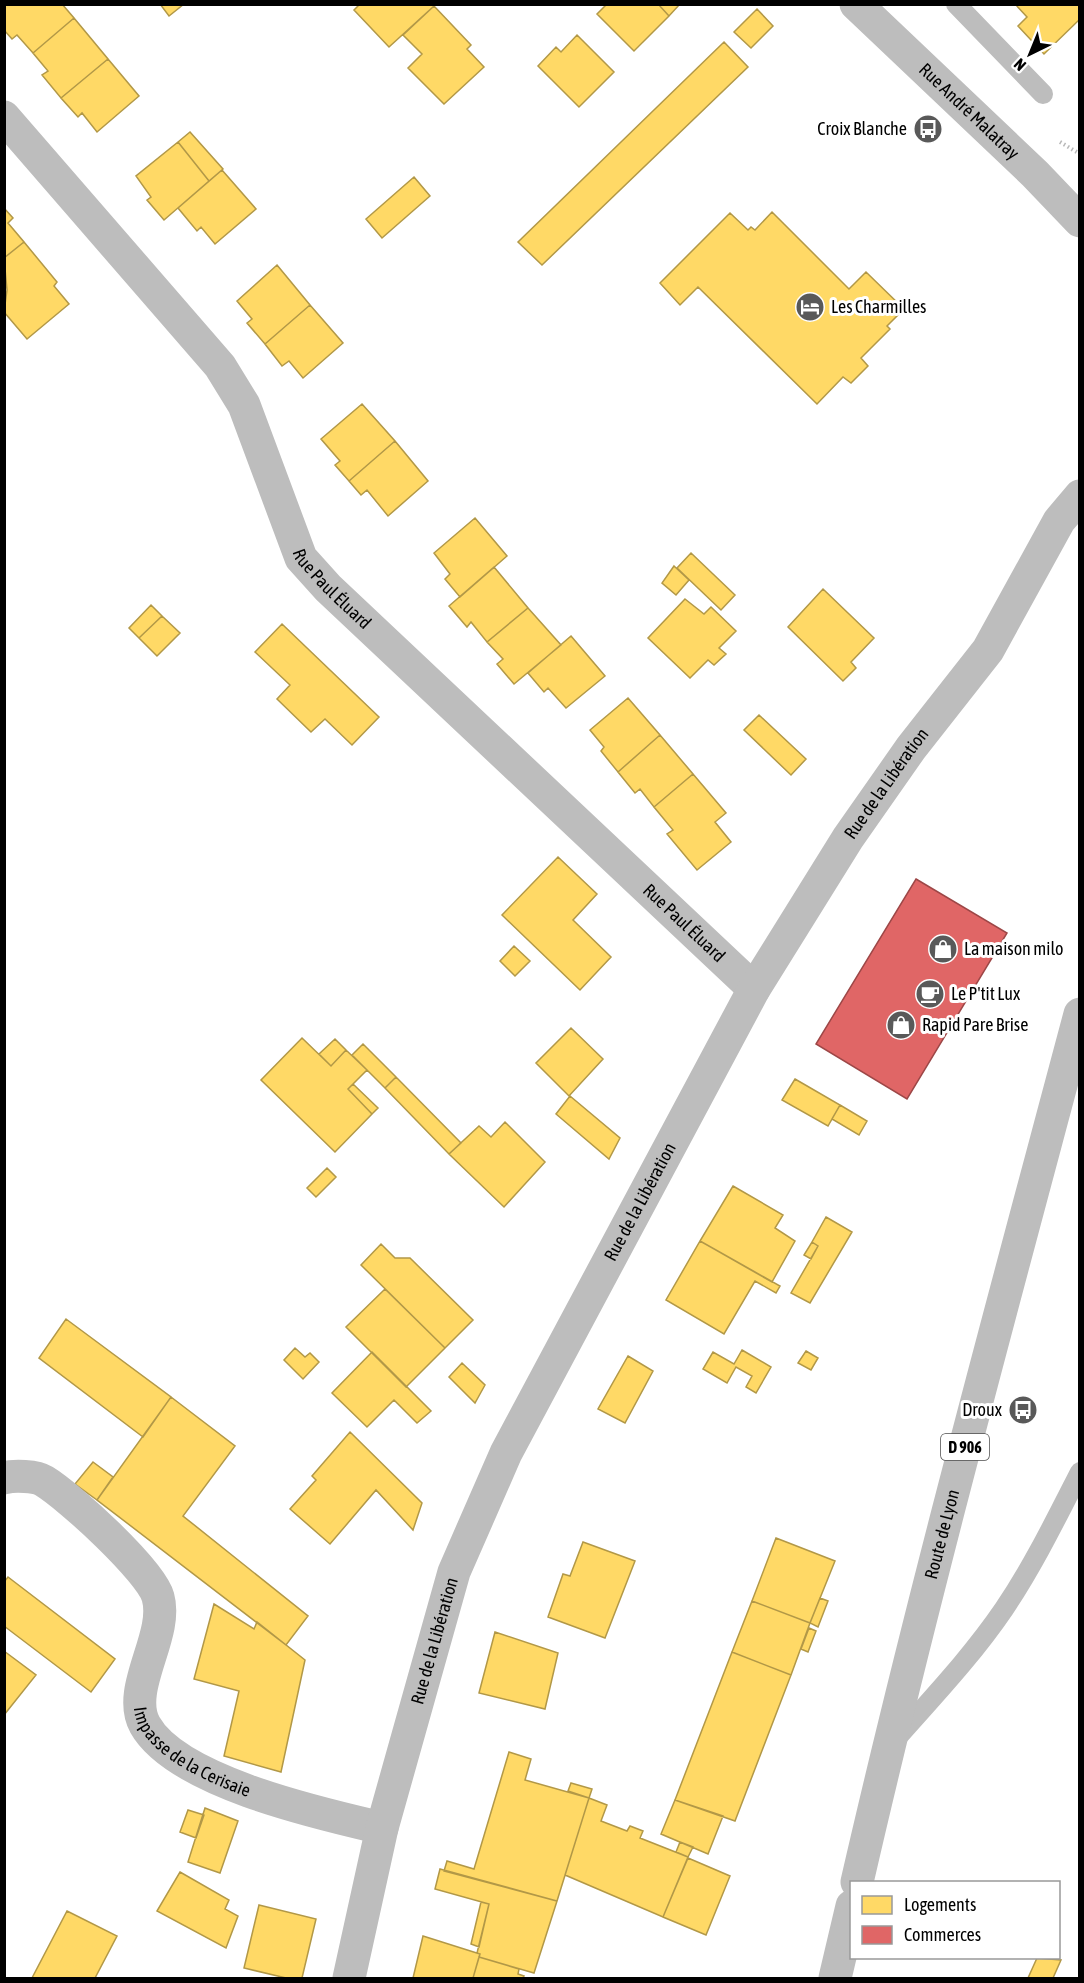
<svg xmlns="http://www.w3.org/2000/svg" width="1084" height="1983" font-family="'Asap Condensed',sans-serif">
  <rect width="100%" height="100%" fill="#fff"/>
  <path fill="#ffd966" stroke="#b29847" stroke-width="1.5" d="M4 4H62L74 18 33 53 17 35 12 39 4 30Z
    M160 4H184L169 16Z
    M360 4H432L434 6 389 47 354 10Z
    M607 4H658L669 16 634 51 597 14Z
    M658 4H680L669 16Z
    M1015 4H1080V19L1044 54 1018 26 1027 17Z
    M434 6 471 45 467 49 484 67 444 104 408 68 422 54 403 35Z
    M757 9 773 26 751 48 734 32Z
    M74 18 108 59 61 98 42 75 48 71 33 53Z
    M577 35 614 72 579 107 538 66 556 47 561 52Z
    M724 42 748 67 542 265 518 242Z
    M108 59 139 96 97 132 82 113 78 117 61 98Z
    M190 132 223 169 209 181 178 142Z
    M178 142 209 181 164 220 147 200 151 197 136 176Z
    M222 170 256 209 215 244 201 227 197 231 178 208Z
    M414 177 430 196 382 238 366 219Z
    M4 208 13 218 8 223 24 242 4 258Z
    M772 212 849 289 866 272 904 309 887 326 890 329 861 358 868 366 851 383 843 377 817 404 698 287 680 305 660 283 730 213 748 230 751 227 755 230Z
    M24 242 57 282 54 286 69 304 27 339 4 312 7 290 4 258Z
    M277 265 310 305 265 344 247 323 252 319 237 301Z
    M310 305 343 343 303 378 289 361 282 366 265 344Z
    M362 404 395 441 349 481 335 465 340 461 321 439Z
    M395 441 428 481 388 516 367 490 361 495 349 481Z
    M475 518 507 556 460 597 445 579 450 574 434 553Z
    M691 553 735 595 721 610 677 568Z
    M674 566 689 580 676 595 662 583Z
    M494 567 528 608 487 642 471 622 467 627 449 606Z
    M823 589 874 638 851 662 856 668 843 681 788 627Z
    M685 599 704 614 711 607 736 631 719 648 726 654 714 665 708 660 690 678 648 638Z
    M151 605 162 616 139 638 129 628Z
    M528 608 561 645 514 684 497 664 503 659 487 642Z
    M162 616 180 633 157 656 139 638Z
    M282 624 379 717 352 745 325 719 311 732 277 699 290 685 255 652Z
    M571 636 605 676 566 708 548 688 544 692 528 673Z
    M628 698 660 735 618 772 601 751 604 747 590 730Z
    M759 715 806 759 791 775 744 730Z
    M660 735 693 774 654 807 640 789 635 793 618 772Z
    M693 774 726 813 715 822 731 842 697 870 667 834 673 830 654 807Z
    M558 857 597 894 573 920 611 957 580 990 502 915Z
    M514 946 530 961 515 976 500 961Z
    M571 1028 603 1059 569 1096 536 1063Z
    M302 1038 331 1066 346 1050 367 1070 348 1089 372 1114 335 1152 261 1080Z
    M335 1039 346 1050 331 1066 319 1054Z
    M363 1044 396 1077 385 1088 352 1055Z
    M396 1077 461 1143 449 1154 385 1088Z
    M795 1079 840 1105 828 1126 782 1100Z
    M353 1084 378 1108 372 1114 348 1089Z
    M570 1096 620 1138 609 1159 556 1114Z
    M840 1105 867 1121 859 1135 832 1119Z
    M505 1122 545 1162 504 1207 449 1154 479 1126 491 1137Z
    M327 1168 336 1177 316 1197 307 1188Z
    M733 1186 783 1215 775 1228 795 1241 772 1282 700 1241Z
    M826 1217 852 1232 810 1303 791 1293 818 1246 812 1242Z
    M700 1241 780 1286 776 1293 755 1281 724 1334 666 1300Z
    M812 1242 818 1246 811 1259 804 1255Z
    M381 1244 395 1258H410L473 1320 445 1348 361 1265Z
    M385 1289 445 1348 406 1387 346 1327Z
    M66 1319 171 1397 143 1437 39 1358Z
    M295 1348 305 1357 310 1353 319 1362 303 1379 284 1360Z
    M742 1350 771 1367 756 1393 746 1387 752 1376 736 1367 727 1383 703 1369 713 1352 734 1364Z
    M806 1351 818 1358 811 1370 798 1363Z
    M372 1352 431 1411 417 1423 394 1400 367 1427 332 1393Z
    M628 1356 653 1371 625 1423 598 1409Z
    M462 1363 485 1385 475 1403 449 1377Z
    M171 1397 235 1446 183 1516 308 1616 286 1645 97 1500Z
    M350 1432 422 1503 413 1530 376 1490 330 1544 290 1509 316 1480 312 1476Z
    M93 1462 113 1477 97 1500 75 1484Z
    M776 1538 835 1561 810 1623 752 1601Z
    M583 1542 635 1561 605 1638 548 1617 563 1574 570 1576Z
    M8 1577 115 1659 91 1692 4 1626V1582Z
    M820 1598 828 1601 818 1627 810 1623Z
    M752 1601 810 1623 791 1675 732 1652Z
    M214 1604 254 1629 257 1622 305 1660 281 1772 224 1756 239 1691 194 1679Z
    M809 1628 816 1631 808 1652 801 1649Z
    M495 1632 558 1653 545 1709 479 1693Z
    M4 1651 36 1675 4 1715Z
    M732 1652 791 1675 735 1821 675 1800Z
    M509 1752 531 1759 525 1780 589 1798 557 1901 444 1871 447 1861 474 1869Z
    M571 1783 592 1789 589 1798 568 1791Z
    M589 1798 607 1805 601 1821 627 1831 630 1826 643 1831 640 1838 688 1857 663 1917 565 1875Z
    M675 1800 723 1816 708 1854 661 1834Z
    M205 1808 238 1821 220 1873 188 1862Z
    M188 1810 204 1815 196 1838 180 1832Z
    M680 1842 693 1847 688 1857 676 1852Z
    M688 1858 730 1876 706 1935 663 1917Z
    M440 1869 557 1901 534 1973 479 1957 480 1954 477 1953 489 1904 435 1889Z
    M180 1872 229 1900 225 1909 238 1916 226 1948 157 1911Z
    M481 1902 489 1904 479 1947 471 1944Z
    M259 1905 316 1919 302 1978H286L244 1968Z
    M67 1911 117 1936 95 1978H32Z
    M423 1936 480 1954 473 1978H413Z
    M479 1957 519 1969 518 1974 524 1976 523 1978H473Z
    M1037 1958 1061 1960 1053 1978H1028Z"/>
  <path fill="#e06666" stroke="#9d4747" stroke-width="1.5" d="M916 879 1007 933 907 1099 816 1044Z"/>
  <g fill="none" stroke-linecap="round" stroke-linejoin="round">
    <path stroke="#b8b8b8" stroke-width="4" stroke-dasharray="1.5 3" stroke-linecap="butt" d="M1060 142 1080 154"/>
    <path stroke="#bdbdbd" stroke-width="20" d="M956 4 1043 94
      M896 1739C933 1697 972 1656 1004 1609 1033 1566 1056 1519 1080 1472"/>
    <g stroke="#bdbdbd" stroke-width="33">
      <path id="s1" d="M856 4 1035 174 1080 221"/>
      <path id="s2" d="M4 117 220 366 244 405 301 558 328 588 754 989"/>
      <path id="s3" d="M4 1478C14 1475 36 1476 44 1481 69 1496 151 1571 158 1597 169 1636 125 1689 145 1725 177 1782 322 1814 382 1828"/>
      <path id="s4" d="M349 1978 382 1828 454 1572 506 1453 754 989 848 838 911 748 988 650 1059 521 1080 496"/>
    </g>
    <g stroke="#bdbdbd" stroke-width="33">
      <path id="s5" d="M857 1882C924 1591 1003 1303 1080 1014"/>
      <path d="M835 1978 852 1906"/>
    </g>
  </g>
  <defs>
    <g id="bus-disc" transform="scale(1.5)"><circle r="9.5" fill="#595959" stroke="#fff"/><path d="M-5-6H5V4H4V6H2V4H-2V6H-4V4H-5ZM-3.5-4V0h7V-4ZM-3.5 1.2v1.5H-2V1.2ZM2 1.2v1.5H3.5V1.2Z" fill="#fff"/></g>
    <g id="hotel-disc" transform="scale(1.5)"><circle r="9.5" fill="#595959" stroke="#fff"/><path d="M-6-4.5h1.5V1H6V5H4.5V3h-9V5H-6ZM-4 0a1.8 1.8 0 1 1 3.6 0ZM.5 0V-2.5h3Q6-2.5 6 0Z" fill="#fff"/></g>
    <g id="shop-disc" transform="scale(1.5)"><circle r="9.5" fill="#595959" stroke="#fff"/><path d="M-5-2.5h2.3a2.7 3.5 0 0 1 5.4 0H5L5.5 6h-11ZM-1.5-2.5h3a1.5 2.3 0 0 0-3 0Z" fill="#fff"/></g>
    <g id="cafe-disc" transform="scale(1.5)"><circle r="9.5" fill="#595959" stroke="#fff"/><path d="M-5.5-4.5H6V0H3Q3 3.5 0 3.5H-2.5Q-5.5 3.5-5.5 0ZM3-3.2v2h1.7v-2ZM-6 4.5H4V6H-6Z" fill="#fff"/></g>
  </defs>
  <g fill-rule="evenodd">
    <use href="#bus-disc" x="928" y="129"/>
    <use href="#hotel-disc" x="810" y="307"/>
    <use href="#shop-disc" x="943" y="949"/>
    <use href="#cafe-disc" x="930" y="994"/>
    <use href="#shop-disc" x="901" y="1025"/>
    <use href="#bus-disc" x="1023" y="1410"/>
  </g>
  <g text-anchor="middle" stroke-width="6" stroke-linejoin="round" paint-order="stroke">
    <rect fill="#fff" stroke="#4c4c4c" stroke-width="1.5" x="941" y="1434" width="48" height="26" rx="4.5"/>
    <g font-size="16" font-weight="bold" fill="#000">
      <text x="965" y="1453">D 906</text>
    </g>
    <g font-size="18" fill="#000" stroke="#fff">
      <text dy="6" stroke="none"><textPath href="#s1" startOffset="156">Rue André Malatray</textPath></text>
      <text dy="6" stroke="none"><textPath href="#s2" startOffset="582">Rue Paul Éluard</textPath></text>
      <text dy="6" stroke="none"><textPath href="#s4" startOffset="1320">Rue de la Libération</textPath></text>
      <text dy="6" stroke="none"><textPath href="#s2" startOffset="1068">Rue Paul Éluard</textPath></text>
      <text dy="6" stroke="none"><textPath href="#s4" startOffset="834">Rue de la Libération</textPath></text>
      <text dy="6" stroke="none"><textPath href="#s5" startOffset="358">Route de Lyon</textPath></text>
      <text dy="6" stroke="none"><textPath href="#s4" startOffset="348">Rue de la Libération</textPath></text>
      <text dy="6" stroke="none"><textPath href="#s3" startOffset="390">Impasse de la Cerisaie</textPath></text>
    </g>
    <g font-size="18" fill="#000" stroke="#fff" text-anchor="start">
      <text x="907" y="135" text-anchor="end">Croix Blanche</text>
      <text x="831" y="313">Les Charmilles</text>
      <text x="964" y="955">La maison milo</text>
      <text x="951" y="1000">Le P'tit Lux</text>
      <text x="922" y="1031">Rapid Pare Brise</text>
      <text x="1002" y="1416" text-anchor="end">Droux</text>
    </g>
  </g>
  <rect width="1084" height="1983" fill="none" stroke="#000000" stroke-width="12"/>
  <rect x="850" y="1881" width="210" height="78" fill="#ffffff" stroke="#999999" stroke-width="1.5"/>
  <rect x="862" y="1896" width="30" height="18" fill="#ffd966" stroke="#999999" stroke-width="1.5"/>
  <text x="904" y="1911" font-size="18" fill="#000000">Logements</text>
  <rect x="862" y="1926" width="30" height="18" fill="#e06666" stroke="#999999" stroke-width="1.5"/>
  <text x="904" y="1941" font-size="18" fill="#000000">Commerces</text>
  <g transform="translate(1030 54) rotate(223)" stroke="#ffffff" stroke-width="4.5" paint-order="stroke">
  <path d="M0-4.5L10 22L0 15L-10 22Z" fill="#000000"/>
  <text y="-9" font-size="16" font-weight="bold" text-anchor="middle" fill="#000000">N</text>
  </g>
</svg>
